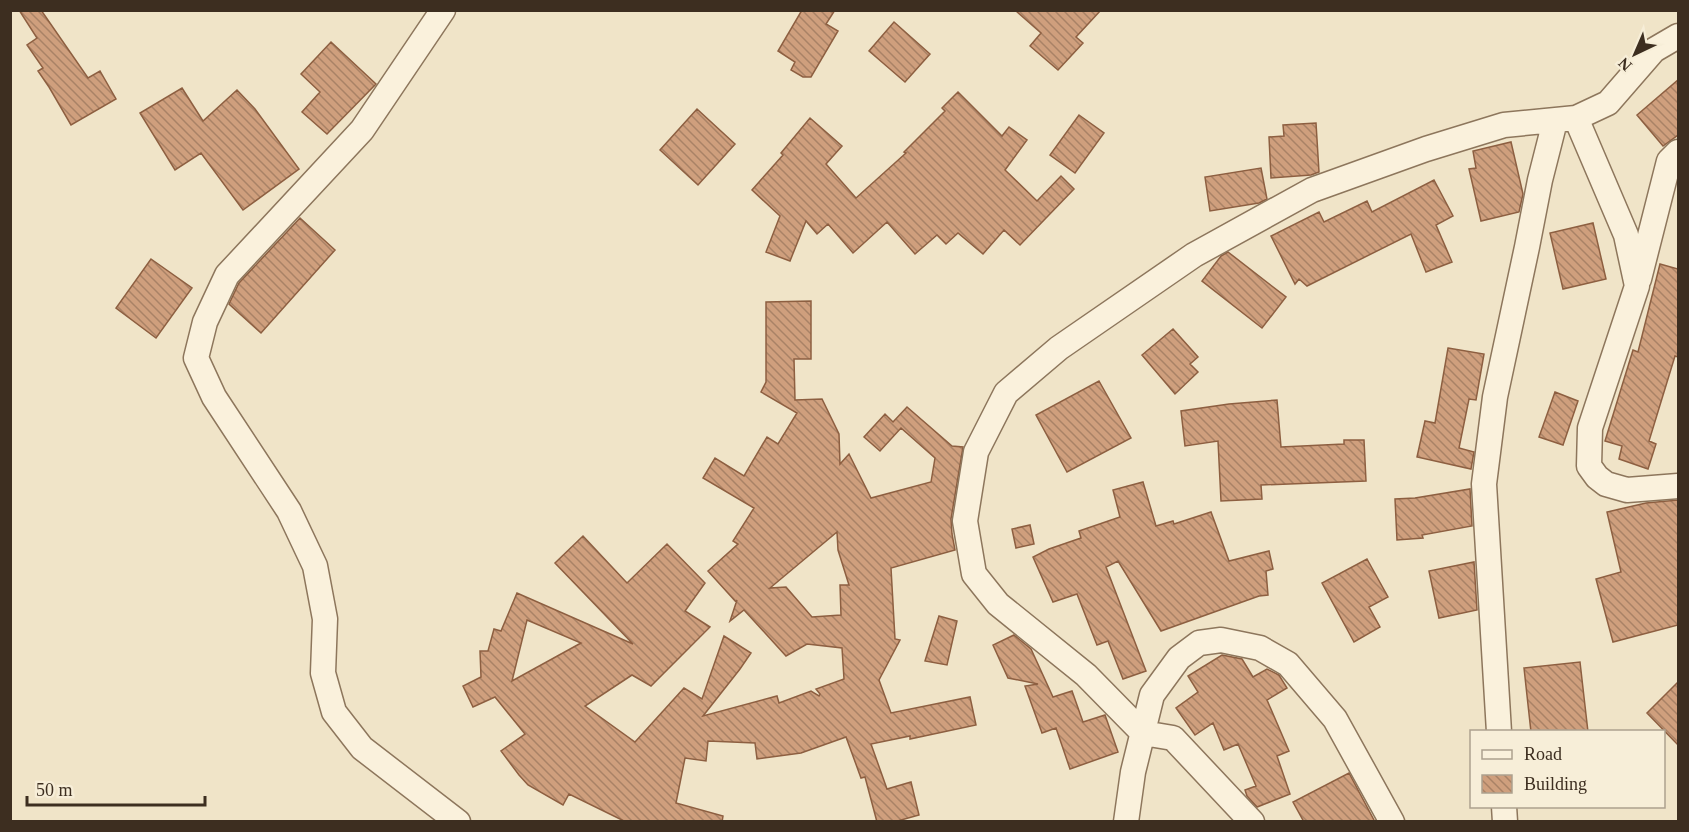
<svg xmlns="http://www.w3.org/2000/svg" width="1689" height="832" font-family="Georgia,serif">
  <defs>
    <pattern id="building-back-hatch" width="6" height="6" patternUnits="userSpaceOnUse" patternTransform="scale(1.5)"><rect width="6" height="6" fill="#cf9f7d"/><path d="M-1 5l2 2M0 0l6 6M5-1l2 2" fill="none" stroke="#a98266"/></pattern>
  </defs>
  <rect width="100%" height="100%" fill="#f0e4c8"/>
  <path fill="url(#building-back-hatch)" stroke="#8d5f41" stroke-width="1.5" fill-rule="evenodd" d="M19 10H41L88 78 100 71 116 99 71 125 49 87 38 71 43 68 27 45 37 38Z
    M802 10H835L826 24 838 31 811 77H803L791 70 795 62 778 51Z
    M1015 10H1101L1076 37 1083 43 1058 70 1030 46 1041 33Z
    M894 22 930 54 905 82 869 51Z
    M331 42 376 84 327 134 302 112 320 92 301 74Z
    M1678 80V135L1663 146 1637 115Z
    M182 88 203 121 237 90 255 109 299 169 243 210 201 153 175 170 140 113Z
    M958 92 1002 136 1009 127 1027 140 1005 170 1037 201 1061 176 1074 189 1020 245 1004 230 983 254 958 233 946 244 937 235 915 254 887 222 853 253 828 224 817 234 806 221 790 261 766 252 780 216 752 190 783 155 781 153 810 118 842 146 826 164 856 198 906 153 904 152 945 111 942 108Z
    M697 109 735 144 698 185 660 150Z
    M1079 115 1104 133 1075 173 1050 155Z
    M1316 123 1319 172 1311 175 1271 178 1269 137 1284 136 1283 125Z
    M1511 142 1523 194 1519 212 1481 221 1469 169 1476 168 1473 151Z
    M1261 168 1267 199 1259 203 1210 211 1205 177Z
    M1434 180 1453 216 1436 225 1452 262 1426 272 1411 234 1307 286 1299 279 1295 284 1271 236 1319 212 1324 222 1367 201 1372 212Z
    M300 218 335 250 261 333 229 304 239 283Z
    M1593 223 1606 279 1563 289 1550 233Z
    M1228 252 1286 297 1262 328 1202 281 1221 256Z
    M151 259 192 288 156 338 116 308Z
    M1660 264 1678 269V357L1675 356 1649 441 1656 444 1648 469 1619 459 1622 446 1605 441 1633 350 1638 352Z
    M811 301V359H794L795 400 822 399 839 434 840 464 849 454 871 498 931 482 935 458 901 428 880 451 864 437 885 414 893 422 907 407 952 446 963 447 951 519 952 534 955 550 891 568 895 639 900 640 879 680 891 713 970 697 976 725 910 739V736L871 744 887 789 911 782 919 815 894 822H877L865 777 861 778 846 737 801 753 757 759 755 743 708 741 706 761 685 758 676 803 723 816 722 822H626L569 794 563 805 528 785 519 775 501 751 525 734 495 697 473 707 463 686 481 677 480 651H488L494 629 501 631 517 593 633 644 555 563 583 536 627 583 667 544 705 583 685 611 710 627 651 686 632 675 585 706 635 742 684 688 702 699 724 636 751 653 740 669 703 716 777 696 779 703 811 691 819 696 820 694 816 689 844 679 842 648 807 644 786 656 744 610 730 621 737 600 736 602 708 571 738 544 733 541 754 508 703 478 715 458 744 476 767 437 778 444 797 413 761 392 766 382V302ZM837 532 838 550 849 585H840L841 615 812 617 786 587 770 588ZM527 620 581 643 512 681Z
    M1173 329 1198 357 1190 364 1198 372 1175 394 1142 355Z
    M1448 348 1484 354 1476 400 1469 399 1459 448 1474 452 1471 469 1417 457 1425 421 1435 423Z
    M1099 381 1131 438 1067 472 1036 415Z
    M1555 392 1578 401 1563 445 1539 437Z
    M1277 400 1281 447 1344 444V440H1364L1366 481 1261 485 1262 499 1221 501 1218 441 1185 446 1181 411 1229 404Z
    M1143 482 1156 526 1173 521 1174 524 1211 512 1229 561 1269 551 1273 569 1266 571 1268 595 1259 596 1161 631 1118 561 1106 567 1146 671 1123 679 1108 641 1097 645 1077 594 1053 602 1033 557 1049 549 1081 538 1079 531 1120 517 1113 490Z
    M1470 489 1472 526 1422 535 1423 538 1397 540 1395 499 1415 498Z
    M1678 500V625L1613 642 1596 579 1621 572 1607 512 1646 503Z
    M1030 525 1034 544 1016 548 1012 529Z
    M1367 559 1388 597 1369 607 1380 627 1354 642 1322 583Z
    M1474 562 1477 610 1439 618 1429 571Z
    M939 616 957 621 947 665 925 661Z
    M1014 635 1031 649 1053 697 1072 691 1083 722 1105 715 1118 752 1070 769 1056 728 1042 733 1025 686 1038 684 1008 678 993 645Z
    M1222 655 1242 659 1253 677 1267 669 1279 675 1287 688 1267 700 1289 751 1277 756 1290 794 1257 807 1247 796 1245 790 1256 786 1238 744 1224 750 1213 723 1195 735 1176 708 1198 692 1188 676Z
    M1580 662 1588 732H1531L1524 668Z
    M1678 682V745L1647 713Z
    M1349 773 1375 822H1304L1293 802Z"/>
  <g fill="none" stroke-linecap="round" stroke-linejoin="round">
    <g stroke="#8d765c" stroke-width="27">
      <path id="minor" d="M443 10 362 130 227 275 205 322 196 358 214 397 289 511 315 566 325 619 323 673 334 712 362 748 458 822
        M1576 118 1626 235 1637 286 1590 428 1589 466 1597 477 1606 484 1627 490 1678 486
        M1639 279 1669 161 1678 152
        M1499 732 1484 484 1495 397 1527 247 1540 180 1555 121
        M1504 806 1505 822
        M1126 822 1133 772 1152 695 1179 658 1199 643 1221 640 1260 648 1288 664 1335 719 1392 822
        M1252 822 1173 738 1143 733 1086 675 998 604 974 574 965 521 976 452 1006 393 1059 348 1194 255 1312 190 1426 149 1504 125 1576 118 1608 103 1654 50 1678 36"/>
    </g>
    <use href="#minor" stroke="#faf1dc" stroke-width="24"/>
  </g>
  <rect width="1689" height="832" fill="none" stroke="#3d2e20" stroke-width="24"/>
  <rect x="1470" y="730" width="195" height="78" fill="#f7eed8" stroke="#ada18e" stroke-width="1.5"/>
  <rect x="1482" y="750" width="30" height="9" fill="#faf1dc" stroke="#ada18e" stroke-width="1.5"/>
  <text x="1524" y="760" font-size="18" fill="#3d2e20">Road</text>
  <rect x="1482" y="775" width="30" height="18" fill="url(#building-back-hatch)" stroke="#ada18e" stroke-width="1.5"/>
  <text x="1524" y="790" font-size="18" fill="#3d2e20">Building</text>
  <g transform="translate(1635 54) rotate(224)" stroke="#f7eed8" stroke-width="4.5" paint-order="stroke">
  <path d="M0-4.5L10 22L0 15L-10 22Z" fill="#3d2e20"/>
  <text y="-9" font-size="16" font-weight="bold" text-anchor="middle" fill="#3d2e20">N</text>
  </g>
  <path d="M27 796v9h178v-9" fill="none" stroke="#3d2e20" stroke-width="3"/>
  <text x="36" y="796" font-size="18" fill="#3d2e20" stroke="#f7eed8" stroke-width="4.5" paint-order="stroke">50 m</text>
</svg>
